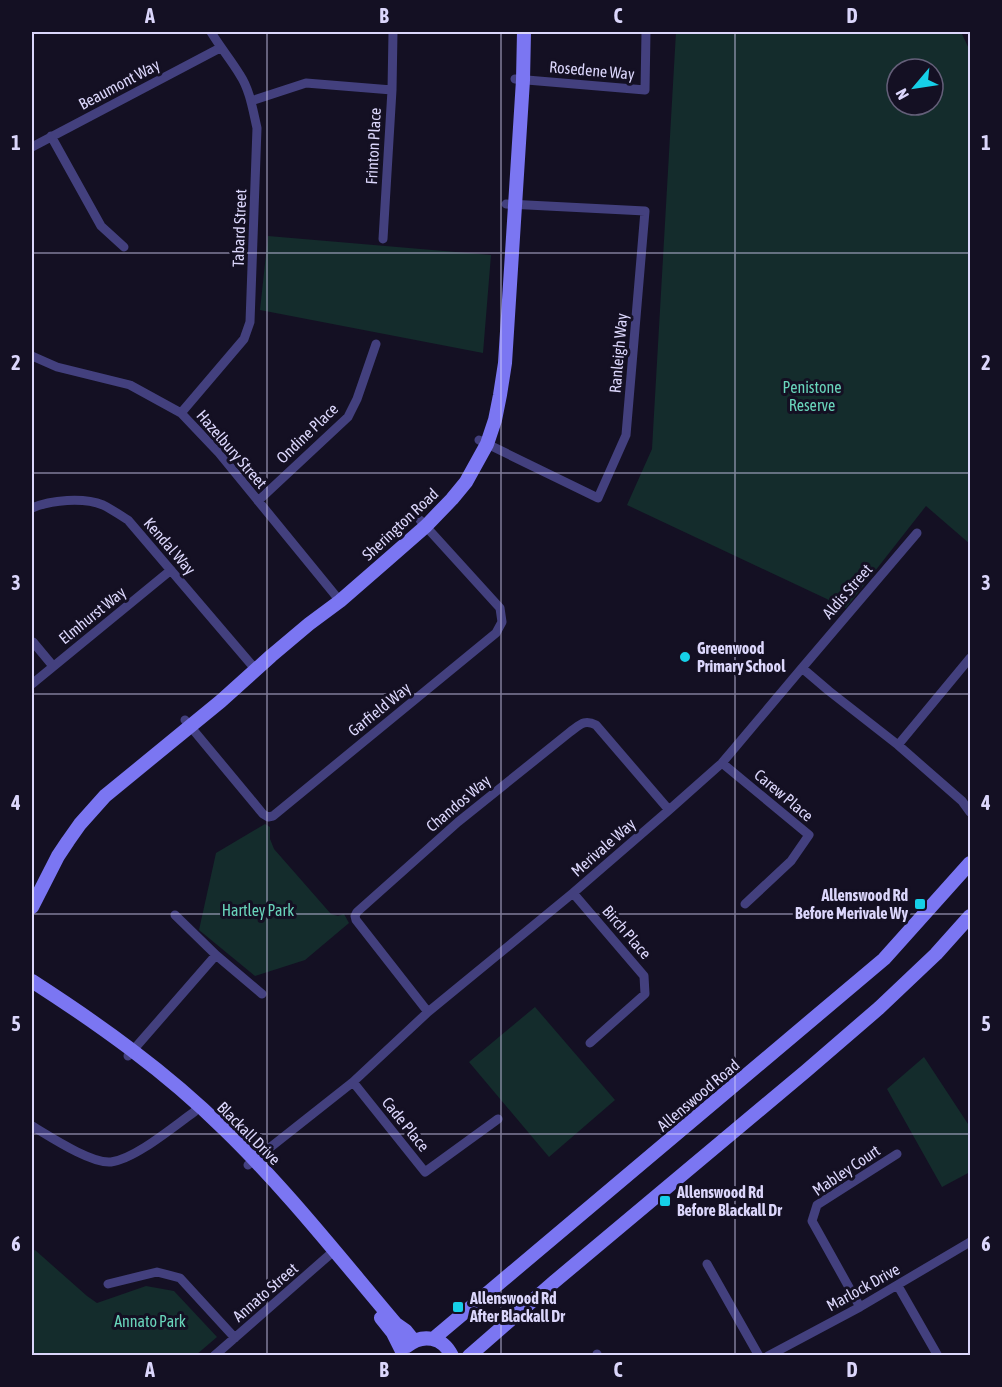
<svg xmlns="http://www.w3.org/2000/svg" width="1002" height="1387" font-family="'Asap Condensed',sans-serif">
  <rect width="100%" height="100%" fill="#141023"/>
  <path fill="#142c2c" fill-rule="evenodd" d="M676 32H961L970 51V544L926 506 846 608 627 505 652 449ZM897 69H933V105H897Z
    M268 236 491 255 483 353 260 310Z
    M265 824 270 827V839L274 849 331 914 338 916 344 914 349 923 305 960 255 976 199 930 216 853Z
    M535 1007 615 1100 549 1157 469 1062Z
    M924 1057 970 1127V1172L942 1187 887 1089Z
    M35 1250 87 1296 97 1303 146 1286 174 1291 217 1337 196 1355H32V1251Z"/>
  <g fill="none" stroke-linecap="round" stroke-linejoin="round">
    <path stroke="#43407e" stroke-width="9" d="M515 79 645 90 646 32
      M392 90 393 32
      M251 101 306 83 392 90 383 239
      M51 136 101 226 124 247
      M32 147 220 48
      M32 356 57 367 130 385 181 413 219 453 340 601
      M181 413 244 339 250 322 257 128C253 111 250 90 240 75 231 60 220 47 211 32
      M479 440 598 498 626 435 645 211 506 204
      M258 501 348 417 357 399 376 344
      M32 508C51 500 83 497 103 505 111 509 120 515 128 520L256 670
      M33 642 53 666
      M802 668 917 533
      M32 684 171 570
      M185 720 263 814 268 817 273 816 496 633 502 622 500 608 420 520
      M898 745 970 658
      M722 763 809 835 791 861 745 904
      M573 893 644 976 645 994 590 1043
      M175 915 216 955 262 994
      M428 1012 356 920 355 916 357 912 458 822 570 732C580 725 584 719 596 725L669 810
      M128 1056 216 955
      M353 1082 425 1172 498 1119
      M32 1126C49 1136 91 1164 111 1162 135 1159 173 1127 194 1112L199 1106
      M248 1165 353 1082 428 1012 573 893 669 810 722 763 802 668 829 691 898 745 962 801 970 812
      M707 1264 759 1356
      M108 1284 157 1272 180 1278 235 1338
      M898 1286 938 1356
      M860 1307 812 1221 817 1205 897 1154
      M597 1354 598 1356
      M214 1356 335 1250
      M768 1356 860 1307 970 1242"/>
    <path stroke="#7b76f2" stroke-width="14" d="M32 907 58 856 68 841 80 824 105 796 221 701 271 656 309 624 340 601 386 561 426 526 452 499 466 482 487 444 495 420 500 395 505 363 523 80 524 32
      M32 981C100 1025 165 1071 224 1129 286 1189 340 1258 396 1324L406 1331 414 1341
      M381 1318 393 1333 402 1351
      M433 1339 884 959 970 863
      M407 1346C423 1333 443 1337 452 1356
      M469 1356 554 1282 806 1071 879 1008 936 954 970 916"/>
  </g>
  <path fill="none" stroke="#dbd6fb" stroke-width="1.5" stroke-opacity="0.55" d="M267 32V1356M501 32V1356M735 32V1356M32 253H970M32 473H970M32 694H970M32 914H970M32 1134H970"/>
  <g fill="#16d0e8" stroke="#141023" stroke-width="2">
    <circle cx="685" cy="657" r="6"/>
    <rect x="914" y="898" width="12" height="12" rx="3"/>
    <rect x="659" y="1195" width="12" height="12" rx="3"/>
    <rect x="452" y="1301" width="12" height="12" rx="3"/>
  </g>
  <g text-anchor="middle" stroke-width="6" stroke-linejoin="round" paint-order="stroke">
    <g font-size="16" fill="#dbd6fb" stroke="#141023">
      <text transform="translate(592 70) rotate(5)" y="6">Rosedene Way</text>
      <text transform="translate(119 84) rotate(-28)" y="6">Beaumont Way</text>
      <text transform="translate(373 146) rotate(-87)" y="6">Frinton Place</text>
      <text transform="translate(239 228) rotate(-88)" y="6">Tabard Street</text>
      <text transform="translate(618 353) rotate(-85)" y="6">Ranleigh Way</text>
      <text transform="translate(307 433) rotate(-44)" y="6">Ondine Place</text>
      <text transform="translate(232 449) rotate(49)" y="6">Hazelbury Street</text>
      <text transform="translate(400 524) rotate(-43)" y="6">Sherington Road</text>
      <text transform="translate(170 546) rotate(49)" y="6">Kendal Way</text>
      <text transform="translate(847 591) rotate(-49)" y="6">Aldis Street</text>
      <text transform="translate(92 615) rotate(-39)" y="6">Elmhurst Way</text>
      <text transform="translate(379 709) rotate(-39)" y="6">Garfield Way</text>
      <text transform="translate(784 795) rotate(40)" y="6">Carew Place</text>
      <text transform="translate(458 803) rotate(-40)" y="6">Chandos Way</text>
      <text transform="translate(603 847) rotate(-41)" y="6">Merivale Way</text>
      <text transform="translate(627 932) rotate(49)" y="6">Birch Place</text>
      <text transform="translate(698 1095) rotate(-40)" y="6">Allenswood Road</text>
      <text transform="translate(406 1124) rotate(51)" y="6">Cade Place</text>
      <text transform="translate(249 1133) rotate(45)" y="6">Blackall Drive</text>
      <text transform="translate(846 1170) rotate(-34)" y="6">Mabley Court</text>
      <text transform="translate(863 1287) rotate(-29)" y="6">Marlock Drive</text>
      <text transform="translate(265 1292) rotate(-41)" y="6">Annato Street</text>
    </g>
    <g font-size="16" fill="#69d5bb" stroke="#141023">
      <text x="812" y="393">Penistone<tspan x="812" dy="18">Reserve</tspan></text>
      <text x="258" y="916">Hartley Park</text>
      <text x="150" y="1327">Annato Park</text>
    </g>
    <g font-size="16" font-weight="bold" fill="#dbd6fb" stroke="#141023" text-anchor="start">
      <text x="697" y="654">Greenwood<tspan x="697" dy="18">Primary School</tspan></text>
      <text x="908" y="901" text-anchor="end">Allenswood Rd<tspan x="908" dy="18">Before Merivale Wy</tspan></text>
      <text x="677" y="1198">Allenswood Rd<tspan x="677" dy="18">Before Blackall Dr</tspan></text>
      <text x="470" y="1304">Allenswood Rd<tspan x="470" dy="18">After Blackall Dr</tspan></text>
    </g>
  </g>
  <rect width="1002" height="1387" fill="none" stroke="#141023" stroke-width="66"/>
  <g transform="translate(915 87) rotate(241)"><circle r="28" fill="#141023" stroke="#645f79" stroke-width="1.5"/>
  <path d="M0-4.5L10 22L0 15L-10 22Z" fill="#16d0e8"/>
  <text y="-9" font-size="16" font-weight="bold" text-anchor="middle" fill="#dbd6fb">N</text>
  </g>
  <rect x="33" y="33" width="936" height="1321" fill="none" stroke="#dbd6fb" stroke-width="2"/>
  <g font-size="20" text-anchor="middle" font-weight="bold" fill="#dbd6fb">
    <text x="150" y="23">A</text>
    <text x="384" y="23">B</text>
    <text x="618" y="23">C</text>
    <text x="852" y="23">D</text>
    <text x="16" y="150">1</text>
    <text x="986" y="150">1</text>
    <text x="16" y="370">2</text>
    <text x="986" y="370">2</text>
    <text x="16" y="590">3</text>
    <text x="986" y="590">3</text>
    <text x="16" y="810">4</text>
    <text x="986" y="810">4</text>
    <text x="16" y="1031">5</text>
    <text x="986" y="1031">5</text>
    <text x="16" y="1251">6</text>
    <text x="986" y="1251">6</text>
    <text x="150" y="1377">A</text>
    <text x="384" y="1377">B</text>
    <text x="618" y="1377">C</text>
    <text x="852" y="1377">D</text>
  </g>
</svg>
